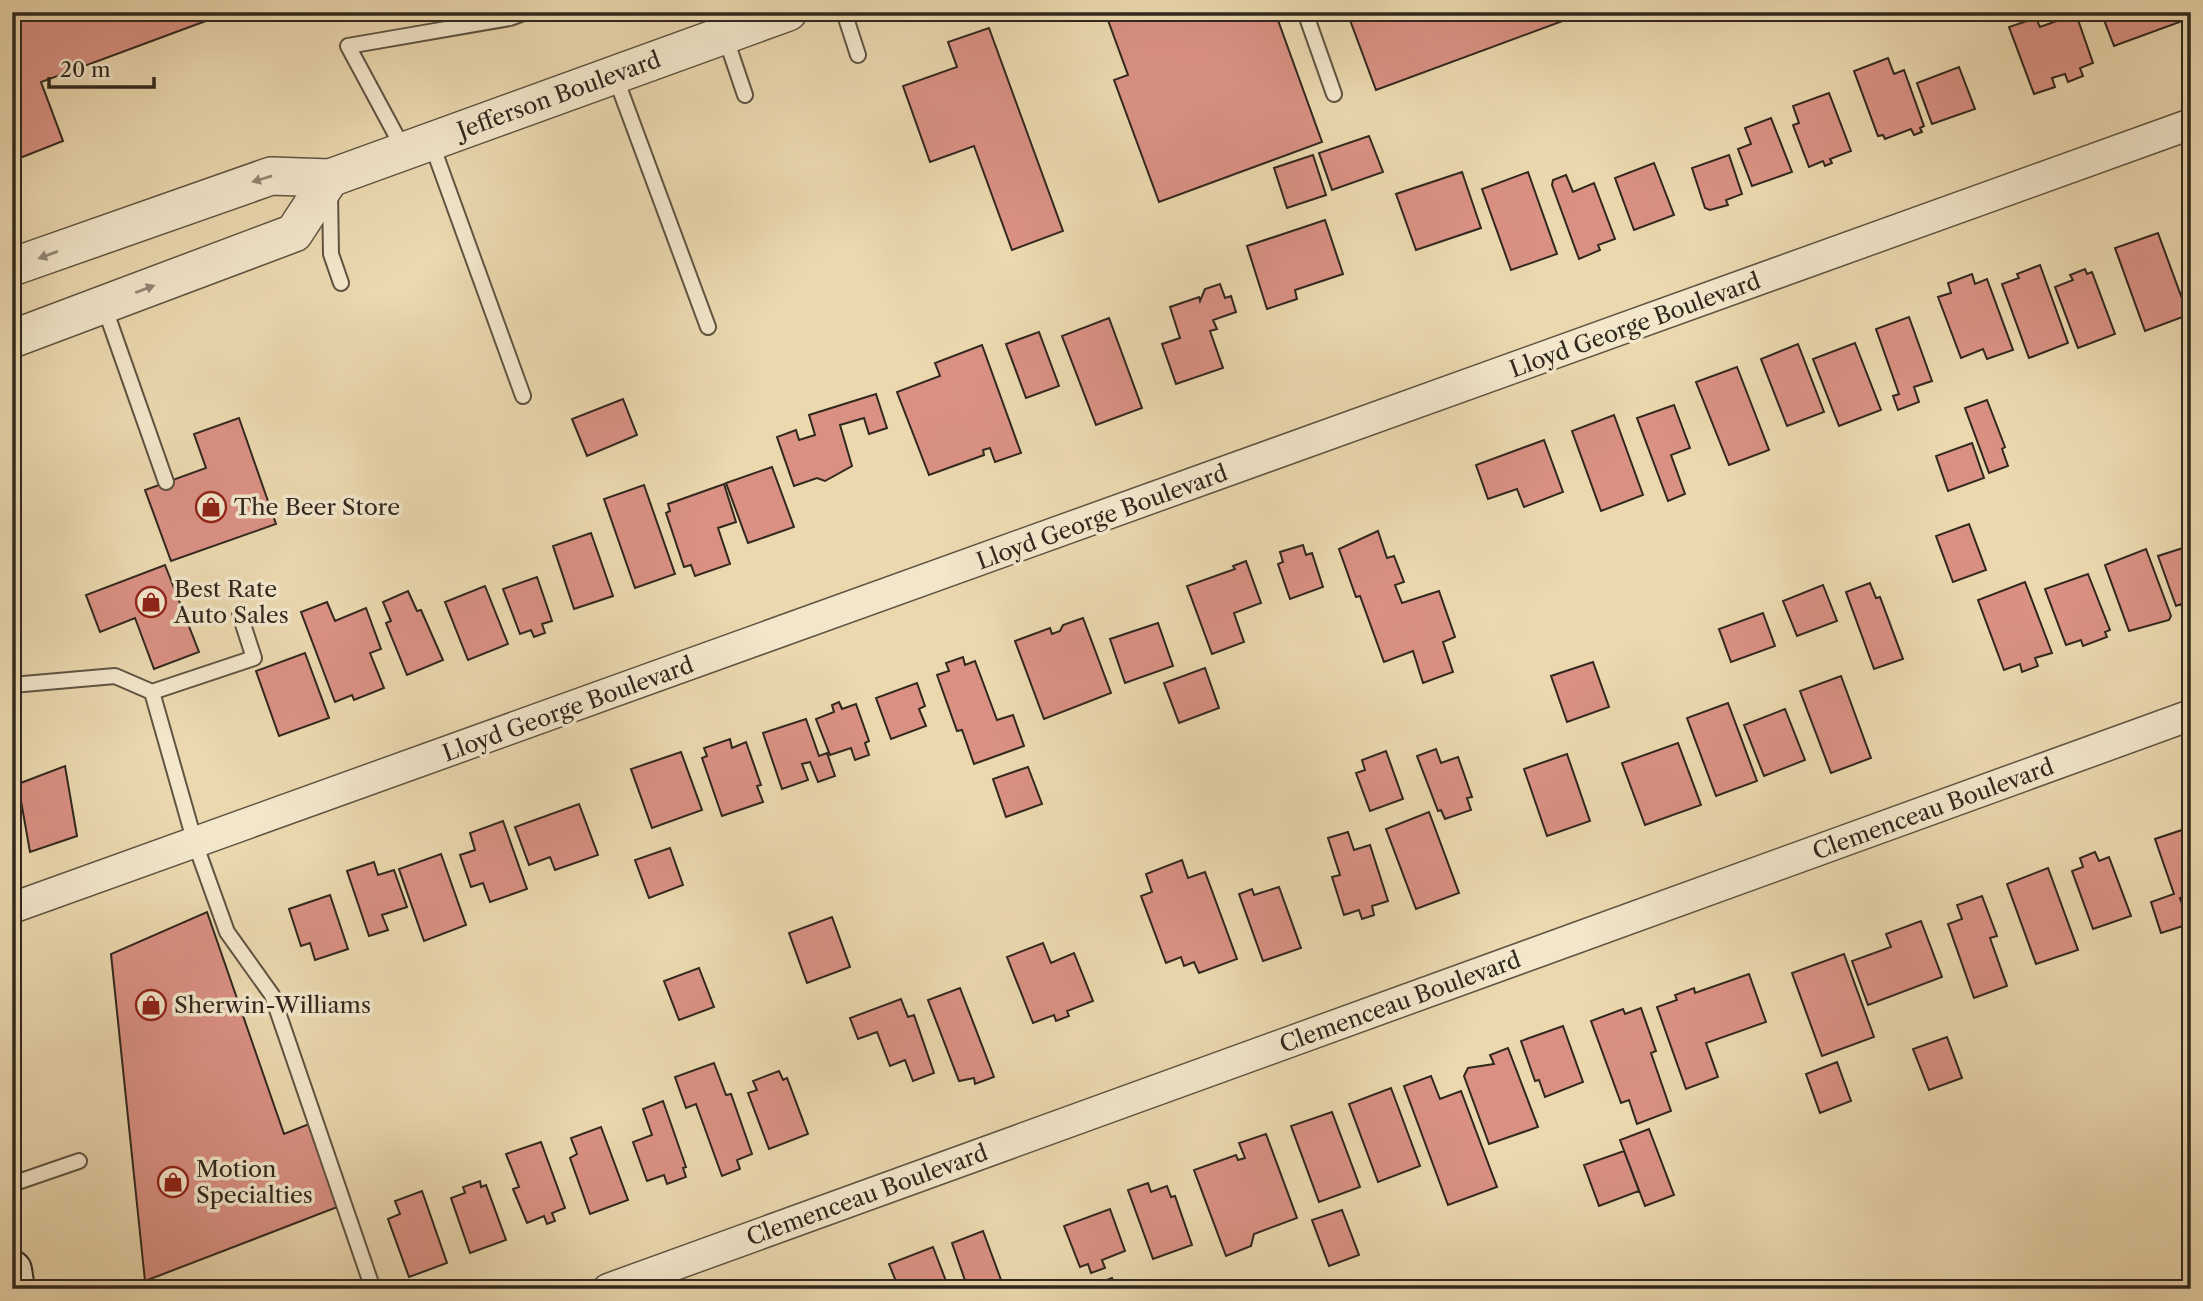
<svg xmlns="http://www.w3.org/2000/svg" width="2203" height="1301" font-family="'Libre Caslon Text',serif">
  <rect width="100%" height="100%" fill="#ebd8af"/>
  <filter id="stains"><feTurbulence type="fractalNoise" baseFrequency=".00286" numOctaves="4"/><feColorMatrix values="0 0 0 0 .2 0 0 0 0 .09 0 0 0 0 .02 0 0 0 .5 -.17"/></filter>
  <radialGradient id="worn" r=".72"><stop offset=".6" stop-color="#630" stop-opacity="0"/><stop offset="1" stop-color="#630" stop-opacity=".3"/></radialGradient>
  <path fill="#da9184" stroke="#31281e" stroke-width="2" d="M12 12H230L41 82 63 141 20 158 12 136Z
    M1105 12H1275L1322 142 1159 202 1114 80 1128 75Z
    M1347 12H1587L1376 90Z
    M2101 12H2186L2188 19 2114 46Z
    M2076 14 2093 63 2080 68 2083 76 2068 82 2065 74 2052 78 2055 87 2034 94 2009 27 2036 18 2040 27Z
    M989 28 1063 231 1012 250 974 146 930 162 903 86 957 67 948 42Z
    M1888 58 1894 74 1904 70 1924 126 1920 128 1922 132 1914 135 1911 129 1885 139 1883 135 1878 136 1854 71Z
    M1959 67 1975 109 1932 124 1917 83Z
    M1829 93 1851 151 1830 159 1832 163 1825 166 1823 161 1809 167 1793 125 1799 123 1793 106Z
    M1771 118 1792 172 1752 186 1738 149 1751 144 1745 128Z
    M1369 136 1383 172 1332 190 1319 153Z
    M1313 155 1326 195 1287 208 1274 168Z
    M1729 155 1742 194 1726 200 1728 205 1710 210 1705 208 1692 168Z
    M1654 163 1674 215 1634 230 1615 178Z
    M1462 172 1481 228 1416 250 1396 194Z
    M1528 172 1557 254 1511 270 1482 189Z
    M1566 175 1573 192 1594 183 1615 239 1598 245 1600 250 1579 259 1552 185 1553 180Z
    M1325 220 1343 274 1295 290 1297 299 1267 309 1247 246Z
    M2158 233 2188 315 2145 331 2115 248Z
    M2040 265 2068 343 2029 358 2002 284 2019 278 2017 274Z
    M2085 269 2087 274 2092 272 2115 334 2078 348 2055 287 2073 280 2070 275Z
    M1972 274 1975 284 1987 279 2013 350 1987 359 1983 349 1961 358 1938 297 1951 293 1948 283Z
    M1220 284 1225 298 1231 296 1236 312 1213 320 1217 329 1210 331 1223 368 1176 384 1162 344 1180 338 1170 307 1199 297 1200 301 1205 289Z
    M1909 317 1932 381 1914 387 1919 402 1898 410 1893 396 1899 394 1876 329Z
    M1109 318 1142 408 1096 425 1062 336Z
    M1039 332 1059 386 1026 398 1006 344Z
    M1855 343 1881 410 1839 426 1813 359Z
    M1798 344 1824 412 1787 426 1761 359Z
    M982 345 1021 453 995 462 990 448 983 450 984 455 929 475 897 392 940 376 935 363Z
    M1737 367 1769 450 1729 465 1696 382Z
    M876 394 887 428 869 434 864 418 840 425 852 466 825 481 817 478 794 486 777 437 796 430 799 440 815 435 809 415Z
    M623 399 637 435 587 456 572 419Z
    M1987 400 2005 447 2002 449 2008 466 1989 473 1965 408Z
    M1674 405 1690 448 1671 455 1685 494 1668 501 1637 418Z
    M1614 415 1643 495 1601 511 1572 431Z
    M239 418 276 524 171 561 145 490 206 468 194 434Z
    M1544 440 1563 492 1524 507 1517 489 1488 499 1476 465Z
    M1972 443 1984 478 1948 491 1936 456Z
    M772 467 794 527 748 543 726 483Z
    M724 484 736 522 718 528 730 564 695 576 691 565 684 567 666 513 670 511 668 504Z
    M644 485 675 574 635 588 604 499Z
    M1969 524 1986 570 1953 582 1936 536Z
    M1378 531 1387 558 1394 556 1404 582 1395 585 1402 603 1439 591 1455 637 1443 642 1453 672 1423 683 1413 651 1384 662 1360 596 1356 597 1339 549Z
    M591 533 613 596 574 609 553 546Z
    M1303 545 1306 555 1312 553 1323 587 1290 599 1278 564 1283 562 1280 552Z
    M2186 547 2191 558V607L2183 610 2181 604 2176 606 2158 556Z
    M2146 549 2171 616 2169 620 2129 631 2105 565Z
    M1246 561 1261 603 1234 613 1244 642 1212 654 1187 586 1235 569 1233 566Z
    M165 565 199 652 154 669 135 618 100 632 86 595Z
    M2088 574 2110 630 2105 632 2107 637 2083 646 2081 640 2066 645 2045 589Z
    M537 577 552 621 542 624 545 633 534 637 531 630 520 634 503 589Z
    M2025 582 2052 653 2035 658 2038 666 2022 672 2020 664 2004 670 1978 600Z
    M1870 583 1876 598 1880 597 1903 659 1874 669 1846 592Z
    M1823 585 1837 621 1797 636 1783 601Z
    M485 586 508 644 468 660 445 602Z
    M408 591 417 611 421 610 443 660 407 675 386 623 391 621 383 602Z
    M327 602 335 621 366 608 381 649 370 653 384 688 354 700 352 695 335 702 301 612Z
    M1763 613 1775 646 1731 662 1719 629Z
    M1083 618 1111 693 1044 719 1015 641 1050 628 1052 634 1060 631 1063 625Z
    M1158 623 1173 666 1125 683 1110 639Z
    M305 653 329 718 279 736 256 671Z
    M963 657 965 665 975 661 997 720 1013 715 1024 746 974 764 962 730 957 731 937 675 949 671 946 663Z
    M1593 662 1609 707 1567 722 1551 676Z
    M1205 668 1219 708 1179 723 1164 683Z
    M1841 676 1871 758 1831 773 1800 691Z
    M917 683 925 706 919 709 926 726 891 739 876 698Z
    M839 702 842 709 856 704 869 741 865 743 869 755 855 760 851 748 830 755 816 719 834 712 832 705Z
    M1728 703 1757 781 1716 796 1687 718Z
    M1785 709 1805 760 1764 776 1744 725Z
    M806 719 819 756 827 753 835 776 818 782 810 762 802 764 808 780 782 789 763 733Z
    M730 739 732 748 746 742 761 785 757 786 763 802 722 816 702 758 707 756 704 748Z
    M1678 743 1701 805 1645 825 1622 763Z
    M1436 749 1441 763 1458 757 1472 797 1467 798 1471 810 1445 819 1441 810 1438 811 1417 756Z
    M1386 751 1403 799 1370 811 1356 773 1365 770 1362 760Z
    M681 752 702 810 652 828 631 769Z
    M1567 754 1590 821 1547 836 1524 769Z
    M65 766 77 836 30 852 18 784Z
    M1028 767 1042 804 1006 817 993 779Z
    M579 804 598 855 555 870 550 857 529 865 515 827Z
    M1429 812 1459 893 1416 909 1386 829Z
    M503 821 527 889 490 902 483 883 471 887 460 855 475 850 470 833Z
    M2191 827V894L2180 898 2189 924 2161 933 2151 902 2174 894 2155 839Z
    M1348 832 1354 850 1370 845 1388 901 1372 906 1374 915 1362 919 1359 910 1344 915 1332 877 1340 875 1328 838Z
    M670 848 683 885 649 898 635 860Z
    M2095 852 2099 861 2109 857 2131 916 2093 929 2072 871 2083 867 2080 858Z
    M441 854 466 925 424 941 399 869Z
    M1182 860 1188 878 1205 872 1237 959 1199 973 1194 962 1184 966 1181 957 1166 963 1141 896 1152 892 1146 874Z
    M374 862 378 875 394 870 407 907 382 915 388 930 369 936 347 871Z
    M2048 868 2078 950 2036 964 2007 884Z
    M1279 887 1301 948 1263 961 1239 894 1252 889 1254 895Z
    M330 895 348 949 315 960 310 943 301 946 289 909Z
    M1982 896 1997 936 1990 938 2007 986 1974 998 1948 924 1962 919 1957 905Z
    M207 912 284 1134 309 1124 340 1206 145 1281 111 954Z
    M832 917 850 967 807 983 789 933Z
    M1921 921 1942 977 1868 1005 1852 961 1891 947 1886 934Z
    M1043 943 1051 963 1074 953 1093 1001 1067 1011 1069 1016 1056 1021 1054 1015 1033 1023 1007 957Z
    M1844 954 1874 1037 1822 1056 1792 973Z
    M699 968 714 1007 679 1020 664 981Z
    M1749 974 1766 1022 1706 1043 1718 1077 1686 1089 1657 1007 1677 1000 1675 995 1694 988 1695 993Z
    M960 988 994 1077 975 1084 974 1078 959 1081 928 1000Z
    M901 999 908 1017 914 1015 934 1073 913 1081 905 1060 890 1066 877 1032 858 1039 850 1018Z
    M1641 1008 1656 1051 1651 1053 1671 1111 1637 1124 1629 1100 1621 1103 1591 1021 1623 1009 1625 1014Z
    M1563 1026 1583 1082 1545 1097 1539 1080 1535 1081 1521 1041Z
    M1947 1037 1962 1078 1929 1090 1913 1049Z
    M1508 1048 1538 1127 1489 1144 1464 1076 1468 1068 1494 1064 1490 1055Z
    M1837 1062 1851 1101 1820 1113 1806 1074Z
    M714 1063 726 1095 731 1094 752 1154 737 1160 740 1169 722 1176 696 1104 686 1108 675 1077Z
    M779 1071 783 1080 787 1078 808 1134 769 1149 748 1093 757 1090 753 1081Z
    M1431 1076 1440 1099 1461 1091 1497 1187 1448 1205 1404 1086Z
    M1391 1088 1420 1166 1378 1182 1349 1104Z
    M663 1101 686 1167 683 1168 686 1177 667 1184 664 1175 647 1181 633 1142 652 1135 643 1109Z
    M1332 1112 1360 1187 1319 1202 1291 1126Z
    M601 1127 628 1200 590 1214 570 1158 577 1154 571 1138Z
    M1649 1129 1674 1195 1645 1206 1620 1140Z
    M1266 1134 1297 1218 1254 1234 1251 1246 1226 1256 1194 1170 1236 1155 1238 1160 1245 1158 1239 1143Z
    M541 1142 565 1208 552 1213 555 1221 547 1224 544 1216 527 1223 513 1189 519 1187 506 1154Z
    M1624 1151 1639 1191 1599 1206 1584 1165Z
    M480 1181 481 1187 486 1185 506 1240 470 1253 451 1198 465 1193 463 1187Z
    M1148 1183 1151 1192 1167 1186 1171 1197 1175 1196 1192 1245 1153 1259 1128 1190Z
    M422 1191 447 1263 409 1277 388 1219 400 1214 395 1201Z
    M1110 1209 1125 1251 1102 1260 1105 1268 1091 1273 1088 1264 1080 1267 1064 1226Z
    M1342 1210 1359 1255 1329 1266 1312 1220Z
    M983 1231 1004 1288 968 1289 952 1243Z
    M933 1247 949 1289H899L889 1264Z
    M1112 1278 1116 1289H1082Z"/>
  <g fill="none" stroke-linecap="round" stroke-linejoin="round">
    <g stroke="#605442" stroke-width="18">
      <path id="service" d="M844 12 858 55
        M1305 12 1334 94
        M725 36 745 95
        M615 76 708 327
        M431 142 523 396
        M404 150 348 46 510 18 526 12
        M330 193 331 254 341 283
        M104 306 166 482
        M12 685 115 676 152 692 195 843 227 932 272 995 373 1289
        M152 692 254 658 240 615
        M12 1184 79 1161"/>
    </g>
    <g stroke="#605442" stroke-width="33">
      <path id="minor" d="M12 908 2191 124
        M608 1289 2191 715"/>
    </g>
    <g stroke="#605442" stroke-width="40">
      <path id="tertiary" d="M12 267 271 176 330 178 788 12
        M12 339 294 233 330 178"/>
    </g>
    <g stroke="#31281e" stroke-width="42">
      <path id="secondary" d="M12 1270 15 1289"/>
    </g>
    <use href="#service" stroke="#f2e6cb" stroke-width="14"/>
    <use href="#minor" stroke="#f2e6cb" stroke-width="30"/>
    <use href="#tertiary" stroke="#f2e6cb" stroke-width="37"/>
    <use href="#secondary" stroke="#f2e6cb" stroke-width="38"/>
  </g>
  <defs><path id="oneway-solid" d="M-6-.8H1V-3.2L6.5 0L1 3.2V.8H-6Z" transform="scale(1.75)"/></defs>
  <g fill="#928774">
    <use href="#oneway-solid" transform="translate(262 179) rotate(163)"/>
    <use href="#oneway-solid" transform="translate(48 255) rotate(160)"/>
    <use href="#oneway-solid" transform="translate(145 289) rotate(-21)"/>
  </g>
  <defs>
    <g id="shop-ring" transform="scale(1.575)"><circle r="9.5" fill="#f2e6cb" stroke="#8f2418" stroke-width="1.5"/><path d="M-5-2.5h2.3a2.7 3.5 0 0 1 5.4 0H5L5.5 6h-11ZM-1.5-2.5h3a1.5 2.3 0 0 0-3 0Z" fill="#8f2418"/></g>
  </defs>
  <g fill-rule="evenodd">
    <use href="#shop-ring" x="211" y="507"/>
    <use href="#shop-ring" x="151" y="602"/>
    <use href="#shop-ring" x="151" y="1005"/>
    <use href="#shop-ring" x="173" y="1182"/>
  </g>
  <g text-anchor="middle" stroke-width="7" stroke-linejoin="round" paint-order="stroke">
    <g font-size="23" fill="#31281e" stroke="#f2e6cb">
      <text transform="translate(559 95) rotate(-20)" y="8">Jefferson Boulevard</text>
      <text transform="translate(1635 325) rotate(-20)" y="8">Lloyd George Boulevard</text>
      <text transform="translate(1102 517) rotate(-20)" y="8">Lloyd George Boulevard</text>
      <text transform="translate(568 709) rotate(-20)" y="8">Lloyd George Boulevard</text>
      <text transform="translate(1933 809) rotate(-20)" y="8">Clemenceau Boulevard</text>
      <text transform="translate(1400 1002) rotate(-20)" y="8">Clemenceau Boulevard</text>
      <text transform="translate(867 1195) rotate(-20)" y="8">Clemenceau Boulevard</text>
    </g>
    <g font-size="23" fill="#31281e" stroke="#f2e6cb" text-anchor="start">
      <text x="234" y="515">The Beer Store</text>
      <text x="174" y="597">Best Rate<tspan x="174" dy="26">Auto Sales</tspan></text>
      <text x="174" y="1013">Sherwin-Williams</text>
      <text x="196" y="1177">Motion<tspan x="196" dy="26">Specialties</tspan></text>
    </g>
  </g>
  <rect width="2203" height="1301" fill="none" stroke="#ebd8af" stroke-width="42"/>
  <rect x="14" y="14" width="2175" height="1273" fill="none" stroke="#31281e" stroke-width="3.5"/>
  <rect x="21" y="21" width="2161" height="1259" fill="none" stroke="#31281e" stroke-width="2"/>
  <path d="M49 77v10h105v-10" fill="none" stroke="#31281e" stroke-width="3.5"/>
  <text x="60" y="77" font-size="21" fill="#31281e" stroke="#f2e6cb" stroke-width="5" paint-order="stroke">20 m</text>
  <rect width="100%" height="100%" filter="url(#stains)"/>
  <rect width="100%" height="100%" fill="url(#worn)"/>
</svg>
